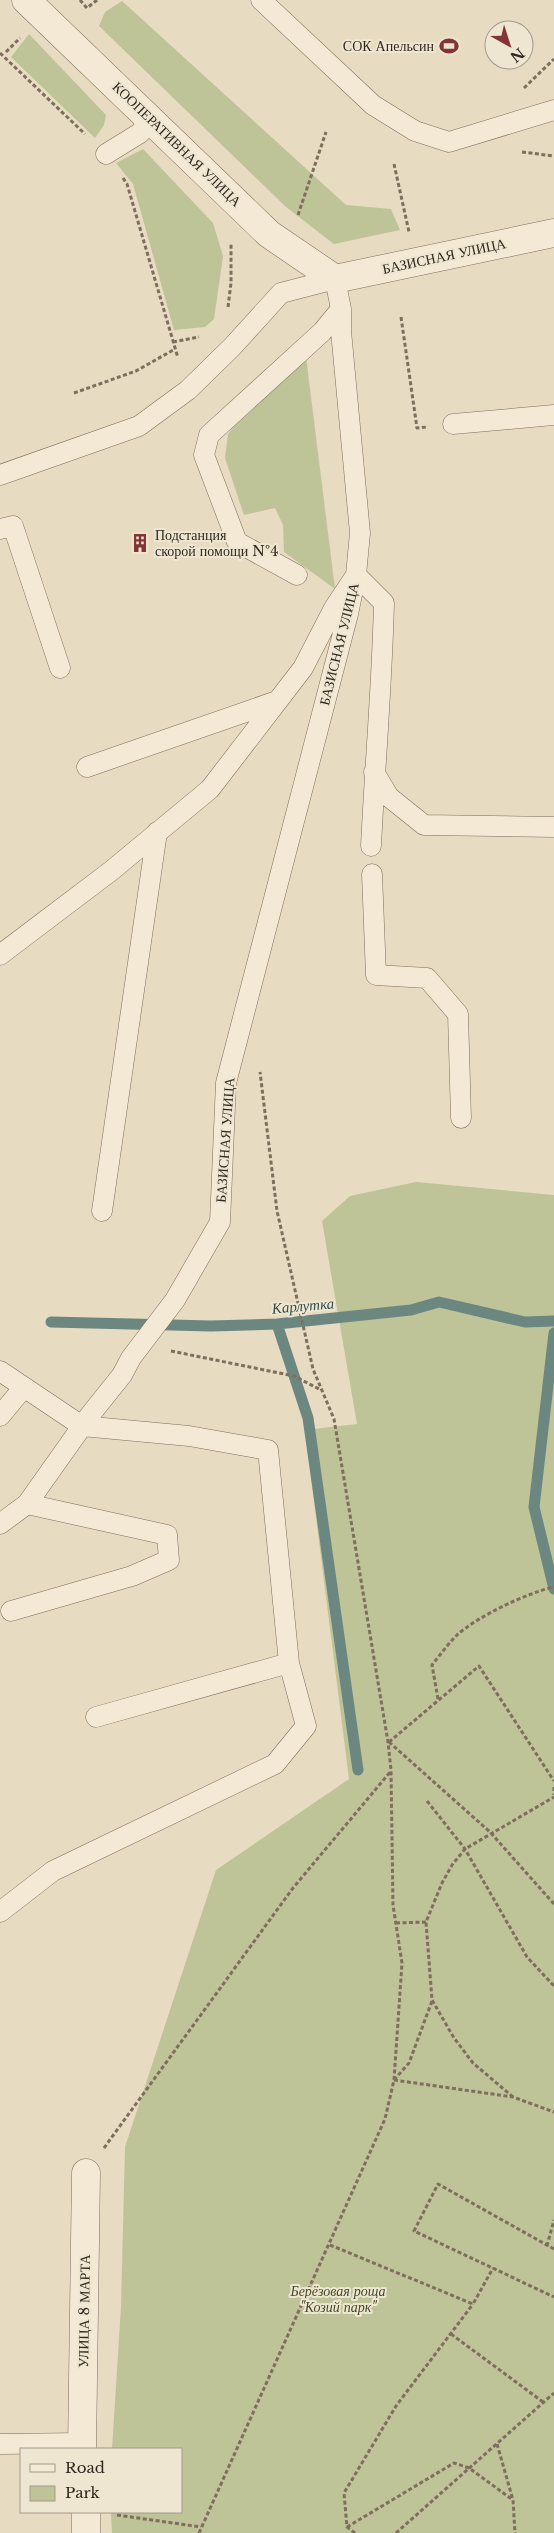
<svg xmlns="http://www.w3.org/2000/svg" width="554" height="2533" font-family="'Libre Baskerville',serif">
  <rect width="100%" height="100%" fill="#e7dbc2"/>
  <path fill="#bfc398" d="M122 1 346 205 391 209 400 230 334 244 286 207 99 26 105 12Z
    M29 34 106 115 104 125 95 138 11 57Z
    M143 149 213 223 223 256 214 319 205 327 174 330 133 184 116 163Z
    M306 357 335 589 284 552 283 525 275 508 244 515 225 458 228 434 243 415Z
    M416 1182 554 1195V2533H112L111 2512H181V2449H112L121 2307 125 2147 216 1870 349 1779 305 1430 357 1424 322 1221 350 1196Z"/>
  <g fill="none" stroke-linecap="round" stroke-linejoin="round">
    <path stroke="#6c8780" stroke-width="11" d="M51 1322 211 1326 277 1324 411 1310 439 1302 525 1322 554 1321
      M277 1324 308 1418 358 1770
      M554 1333 534 1507 554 1589"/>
    <g stroke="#7e6e5c" stroke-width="21">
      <path id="service" d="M261 0 373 105 415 131 449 142 554 110
        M106 154 140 133 151 120
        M453 424 554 415
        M0 475 139 426 188 390 232 347 281 293 335 279 341 309V331L360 533 356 575 348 614 226 1083 220 1222 175 1300 131 1358 122 1375 90 1415 27 1504 0 1524
        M0 529 13 526 60 668
        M297 575 237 542 204 455 209 435 322 332 341 309
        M87 767 277 701
        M374 772 389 797 424 825 554 827
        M372 874 376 975 427 978 458 1014 461 1118
        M0 955 111 871 210 789 303 668 334 608 356 575 384 603C382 684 375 765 371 846
        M102 1211 157 832
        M0 1371 82 1426 189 1436 268 1450 289 1663 306 1726 275 1764 53 1871 0 1912
        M0 1416 24 1387
        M11 1611 132 1576 169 1560 167 1535 27 1504
        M96 1717 289 1663
        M0 2444 81 2443"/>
    </g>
    <g stroke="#7e6e5c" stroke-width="29">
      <path id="minor" d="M26 0 269 234 335 279 554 233
        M82 2449 86 2173
        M86 2533V2512"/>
    </g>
    <path stroke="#7e6e5c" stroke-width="3" stroke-dasharray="4 2.5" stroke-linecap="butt" d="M80 0 87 8 97 0
      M6 52 20 38
      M0 53 85 134
      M524 88 554 59
      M522 152 554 156
      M394 164 409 232
      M123 178 127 184 178 358
      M298 215 326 132
      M228 307 231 283V243
      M401 317 417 428 427 427
      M173 342 199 337
      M74 393 136 371 175 349
      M171 1351 294 1376 321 1390
      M438 1699 432 1665C440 1655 448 1644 457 1635 478 1616 527 1593 554 1587
      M389 1742 479 1666 554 1781
      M389 1742 490 1832 554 1904
      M554 1787V1795
      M427 1801 465 1849 527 1957 554 1986
      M396 1923 426 1922
      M394 2080 513 2097 554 2112
      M394 2080 409 2063 432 2001
      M513 2097 473 2063 454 2038 432 2000 426 1922 442 1883 452 1865 465 1849 554 1797
      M104 2148 293 1888 391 1771
      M330 2245 473 2304 493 2268
      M547 2246 554 2220
      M554 2249 438 2184 414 2231 554 2297
      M451 2334 543 2402
      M497 2444 513 2500 515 2533
      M117 2515 201 2527
      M347 2527 454 2463 469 2468 513 2500
      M199 2533 385 2119 394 2080 402 1963 393 1905 391 1770 388 1742 334 1419 313 1369 277 1211 260 1072
      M355 2533 347 2527 344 2493 396 2406 473 2304
      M396 2533 554 2393"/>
    <use href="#service" stroke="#f3e9d4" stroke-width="20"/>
    <use href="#minor" stroke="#f3e9d4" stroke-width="28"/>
  </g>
  <defs>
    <g id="stadium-bare" transform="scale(1.5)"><path d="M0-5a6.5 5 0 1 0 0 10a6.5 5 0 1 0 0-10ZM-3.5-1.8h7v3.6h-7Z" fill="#853436" stroke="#efe6d1" stroke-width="2.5" paint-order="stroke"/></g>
    <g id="building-bare" transform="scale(1.5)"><path d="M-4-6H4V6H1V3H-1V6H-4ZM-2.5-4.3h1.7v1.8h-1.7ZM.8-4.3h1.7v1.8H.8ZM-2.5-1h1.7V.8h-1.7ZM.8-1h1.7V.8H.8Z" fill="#853436" stroke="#efe6d1" stroke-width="2.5" paint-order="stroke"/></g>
  </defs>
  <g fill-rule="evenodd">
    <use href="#stadium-bare" x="449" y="46"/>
    <use href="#building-bare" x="140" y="543"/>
  </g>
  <g text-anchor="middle" stroke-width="4" stroke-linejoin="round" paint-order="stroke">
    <g font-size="14" fill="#30271e" stroke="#efe6d1" text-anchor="end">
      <text x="434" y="51">СОК Апельсин</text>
      <text x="155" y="540" text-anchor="start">Подстанция<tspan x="155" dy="16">скорой помощи №4</tspan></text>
    </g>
    <g font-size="14" fill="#30271e" stroke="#efe6d1">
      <text transform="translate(177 144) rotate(44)" y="5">КООПЕРАТИВНАЯ УЛИЦА</text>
      <text transform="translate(444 256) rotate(-12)" y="5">БАЗИСНАЯ УЛИЦА</text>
      <text transform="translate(339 644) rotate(-76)" y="5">БАЗИСНАЯ УЛИЦА</text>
      <text transform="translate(225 1140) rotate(-86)" y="5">БАЗИСНАЯ УЛИЦА</text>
      <text transform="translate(84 2311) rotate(-89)" y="5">УЛИЦА 8 МАРТА</text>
    </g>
    <g font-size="14" font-style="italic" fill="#424a27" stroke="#efe6d1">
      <text x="338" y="2296">Берёзовая роща<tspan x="338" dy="16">"Козий парк"</tspan></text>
    </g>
    <g font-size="15" font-style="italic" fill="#2f4e4c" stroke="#efe6d1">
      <text transform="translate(303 1306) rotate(-5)" y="5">Карлутка</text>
    </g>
  </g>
  <rect x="20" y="2448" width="162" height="65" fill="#efe6d1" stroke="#a39a89"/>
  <rect x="30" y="2464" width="25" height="8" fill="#f3e9d4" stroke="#a39a89"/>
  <text x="65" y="2473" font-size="15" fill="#30271e">Road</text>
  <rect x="30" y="2486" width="25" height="15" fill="#bfc398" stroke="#a39a89"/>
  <text x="65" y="2498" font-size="15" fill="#30271e">Park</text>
  <g transform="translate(509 45) rotate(141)"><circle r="24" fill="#efe6d1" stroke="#a39a89"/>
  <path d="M0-4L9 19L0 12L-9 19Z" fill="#853436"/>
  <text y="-8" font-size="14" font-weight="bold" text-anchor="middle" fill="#30271e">N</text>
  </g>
</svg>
